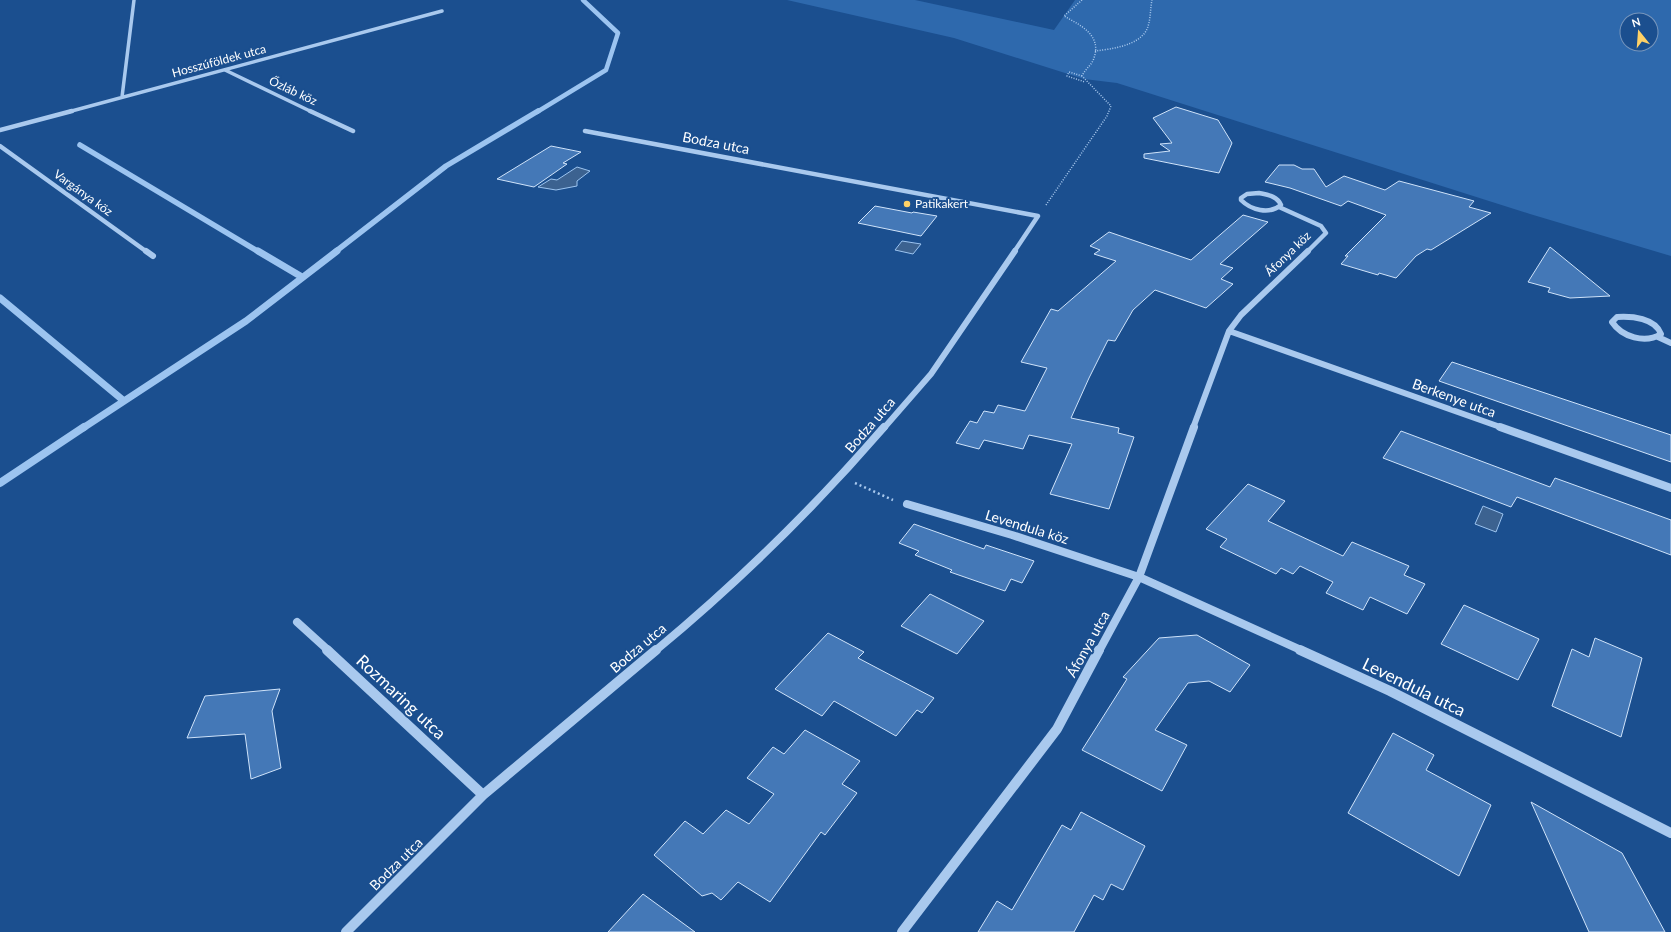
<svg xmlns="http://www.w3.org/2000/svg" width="1671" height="932" font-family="Lato,sans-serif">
  <rect width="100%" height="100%" fill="#1b4f8f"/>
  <path fill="#2e69ad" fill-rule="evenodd" d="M787 0H915L1054 30 1075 0H1671V256L1530 214 1117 83 1084 79 954 38ZM1627 20H1651V44H1627Z"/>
  <path fill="#3c6290" stroke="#9cc4f0" d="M577 167 590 171 577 181V186L556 190 538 187 551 179 557 180Z
    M902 241 921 244 913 254 895 250Z
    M1483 506 1503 514 1496 532 1475 524Z"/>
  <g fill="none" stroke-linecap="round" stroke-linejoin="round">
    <path stroke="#9cc4f0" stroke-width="4.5" d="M537 112 606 70 618 33 583 0"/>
    <path stroke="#9cc4f0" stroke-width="5.5" d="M80 145 259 252
      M335 252 446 166 538 111"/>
    <path stroke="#9cc4f0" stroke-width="7" d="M258 251 302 277
      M0 298 124 401
      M83 428 246 321 337 251"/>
    <path stroke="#9cc4f0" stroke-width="8" d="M0 483 84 427"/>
  </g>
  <path fill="#4478b7" stroke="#cfe3fa" d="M1176 107 1218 120 1232 143 1219 173 1144 158V154L1170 151 1160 144 1172 143 1153 118Z
    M551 146 581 152 563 163 567 164 534 187 497 179Z
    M1279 165H1294L1302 169H1314L1326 187 1344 176 1385 190 1399 181 1474 201 1469 207 1491 213 1431 250 1427 249 1416 256 1396 278 1379 273 1378 275 1341 264 1348 256H1345L1386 215 1348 201 1341 206 1290 188 1265 182Z
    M875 206 912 213 913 212 937 216 921 236 858 223Z
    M1243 215 1268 222 1220 264 1233 268 1221 279 1233 284 1206 308 1155 290 1133 310 1115 341 1108 340 1089 378 1071 418 1119 428 1118 433 1134 437 1109 509 1050 494 1072 444 1029 435 1023 449 984 440 979 449 956 443 970 421 977 423 984 411 994 413 998 405 1025 411 1047 368 1021 362 1051 309 1058 311 1116 261 1094 254 1100 250 1090 246 1109 232 1191 260Z
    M1550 247 1610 296 1570 298 1548 292 1550 288 1528 282Z
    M1452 362 1671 435V462L1439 381Z
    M1401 431 1550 487 1555 478 1671 520V555L1517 497 1511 507 1383 458Z
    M1248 484 1285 501 1268 521 1343 556 1352 542 1409 566 1404 575 1425 584 1407 614 1370 597 1363 610 1326 593 1333 582 1300 566 1293 574 1281 568 1276 574 1220 547 1227 539 1206 529Z
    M914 524 984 549 986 545 1034 561 1022 583 1011 579 1005 591 950 572 952 570 915 555 919 551 899 543Z
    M930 594 984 621 957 654 901 626Z
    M1464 605 1539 639 1518 680 1441 644Z
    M828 633 864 652 858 658 934 698 922 713 917 710 896 736 834 701 822 716 775 689Z
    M1197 635 1250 665 1230 692 1209 681 1188 683 1155 730 1187 745 1162 791 1082 750 1127 679 1123 677 1159 638Z
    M1595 638 1642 658 1621 737 1552 706 1572 649 1589 657Z
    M280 689 272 711 281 768 251 779 245 734 187 738 205 696Z
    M805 730 860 761 842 784 857 793 825 835 821 832 770 902 738 882 721 900 712 893 702 896 654 855 685 821 703 834 726 810 749 824 774 794 747 778 773 747 784 754Z
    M1393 733 1434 755 1426 770 1491 805 1459 876 1348 813Z
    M1531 802 1622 853 1665 932H1589Z
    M1081 812 1145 846 1123 890 1111 884 1103 900 1094 895 1074 932H978L997 901 1012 910 1062 825 1071 830Z
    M643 894 695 932H608Z"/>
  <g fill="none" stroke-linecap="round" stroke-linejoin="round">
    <path stroke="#a9c9ee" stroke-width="1.5" stroke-dasharray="1 1.5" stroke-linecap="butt" d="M1095 51C1111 49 1137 46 1146 31 1151 22 1150 9 1152 0
      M1082 76 1069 72 1067 76 1085 82
      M1046 205 1107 116 1111 106 1082 76C1085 69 1092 65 1094 58 1102 35 1080 25 1064 16L1082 0"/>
    <path stroke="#a9c9ee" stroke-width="2.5" stroke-dasharray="2 3" stroke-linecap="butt" d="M855 483 893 500"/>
    <path stroke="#a9c9ee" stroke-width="3.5" d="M225 70 312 112
      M122 97 134 0
      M68 112 442 11"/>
    <path stroke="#a9c9ee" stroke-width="4.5" d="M310 111 353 131
      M0 130 72 111
      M585 131 1038 216 1014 252
      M0 146 147 252
      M1259 193C1268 195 1277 196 1281 205 1269 215 1251 210 1241 200V198L1247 194Z
      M1279 207 1321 226 1326 233 1307 252"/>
    <path stroke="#a9c9ee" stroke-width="6" d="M146 251 153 256
      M1617 317C1632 316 1655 318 1661 334 1645 344 1622 337 1612 322Z
      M1229 331 1503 428
      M1658 337 1671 343
      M884 428 931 374 1015 251
      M1193 428 1229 331 1241 315 1308 251"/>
    <path stroke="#a9c9ee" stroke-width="8" d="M1500 427 1671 488
      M907 504 1012 535 1139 577 1303 651
      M297 622 329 651
      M655 651C737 583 814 508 884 427
      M1099 651 1139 577 1194 427"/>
    <path stroke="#a9c9ee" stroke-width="10" d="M327 650 483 795
      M1300 650 1390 691 1671 833
      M346 932 483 795 656 650
      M902 932 1057 729 1099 650"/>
  </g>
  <circle fill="#ffd166" stroke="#1b4f8f" stroke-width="1.5" cx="907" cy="204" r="4"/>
  <g text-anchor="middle" stroke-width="4" stroke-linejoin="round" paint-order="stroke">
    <g font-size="12" fill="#fff" stroke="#1b4f8f">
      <text transform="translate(219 61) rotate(-15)" y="4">Hosszúföldek utca</text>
      <text transform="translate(293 91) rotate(25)" y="4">Őzláb köz</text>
      <text transform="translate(83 193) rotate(36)" y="4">Vargánya köz</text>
      <text transform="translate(1288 254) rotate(-44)" y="4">Áfonya köz</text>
    </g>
    <g font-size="12" fill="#fff" stroke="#1b4f8f" text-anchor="start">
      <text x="915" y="208">Patikakert</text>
    </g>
    <g font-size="14" fill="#fff" stroke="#1b4f8f">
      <text transform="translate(716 143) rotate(11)" y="5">Bodza utca</text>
      <text transform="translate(1454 398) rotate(20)" y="5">Berkenye utca</text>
      <text transform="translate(870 425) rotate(-49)" y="5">Bodza utca</text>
      <text transform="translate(1027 527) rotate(17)" y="5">Levendula köz</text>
      <text transform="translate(1088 644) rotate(-61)" y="5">Áfonya utca</text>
      <text transform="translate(638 648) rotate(-40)" y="5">Bodza utca</text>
      <text transform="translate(396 864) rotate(-45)" y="5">Bodza utca</text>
    </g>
    <g font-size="17" fill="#fff" stroke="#1b4f8f">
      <text transform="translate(1414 687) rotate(26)" y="6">Levendula utca</text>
      <text transform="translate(401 697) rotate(43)" y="6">Rozmaring utca</text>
    </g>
  </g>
  <g transform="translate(1639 32) rotate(343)"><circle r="19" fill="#1b4f8f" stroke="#7695bc"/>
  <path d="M0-3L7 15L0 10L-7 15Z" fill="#ffd166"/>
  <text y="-6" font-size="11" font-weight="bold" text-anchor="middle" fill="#ffffff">N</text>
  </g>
</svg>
